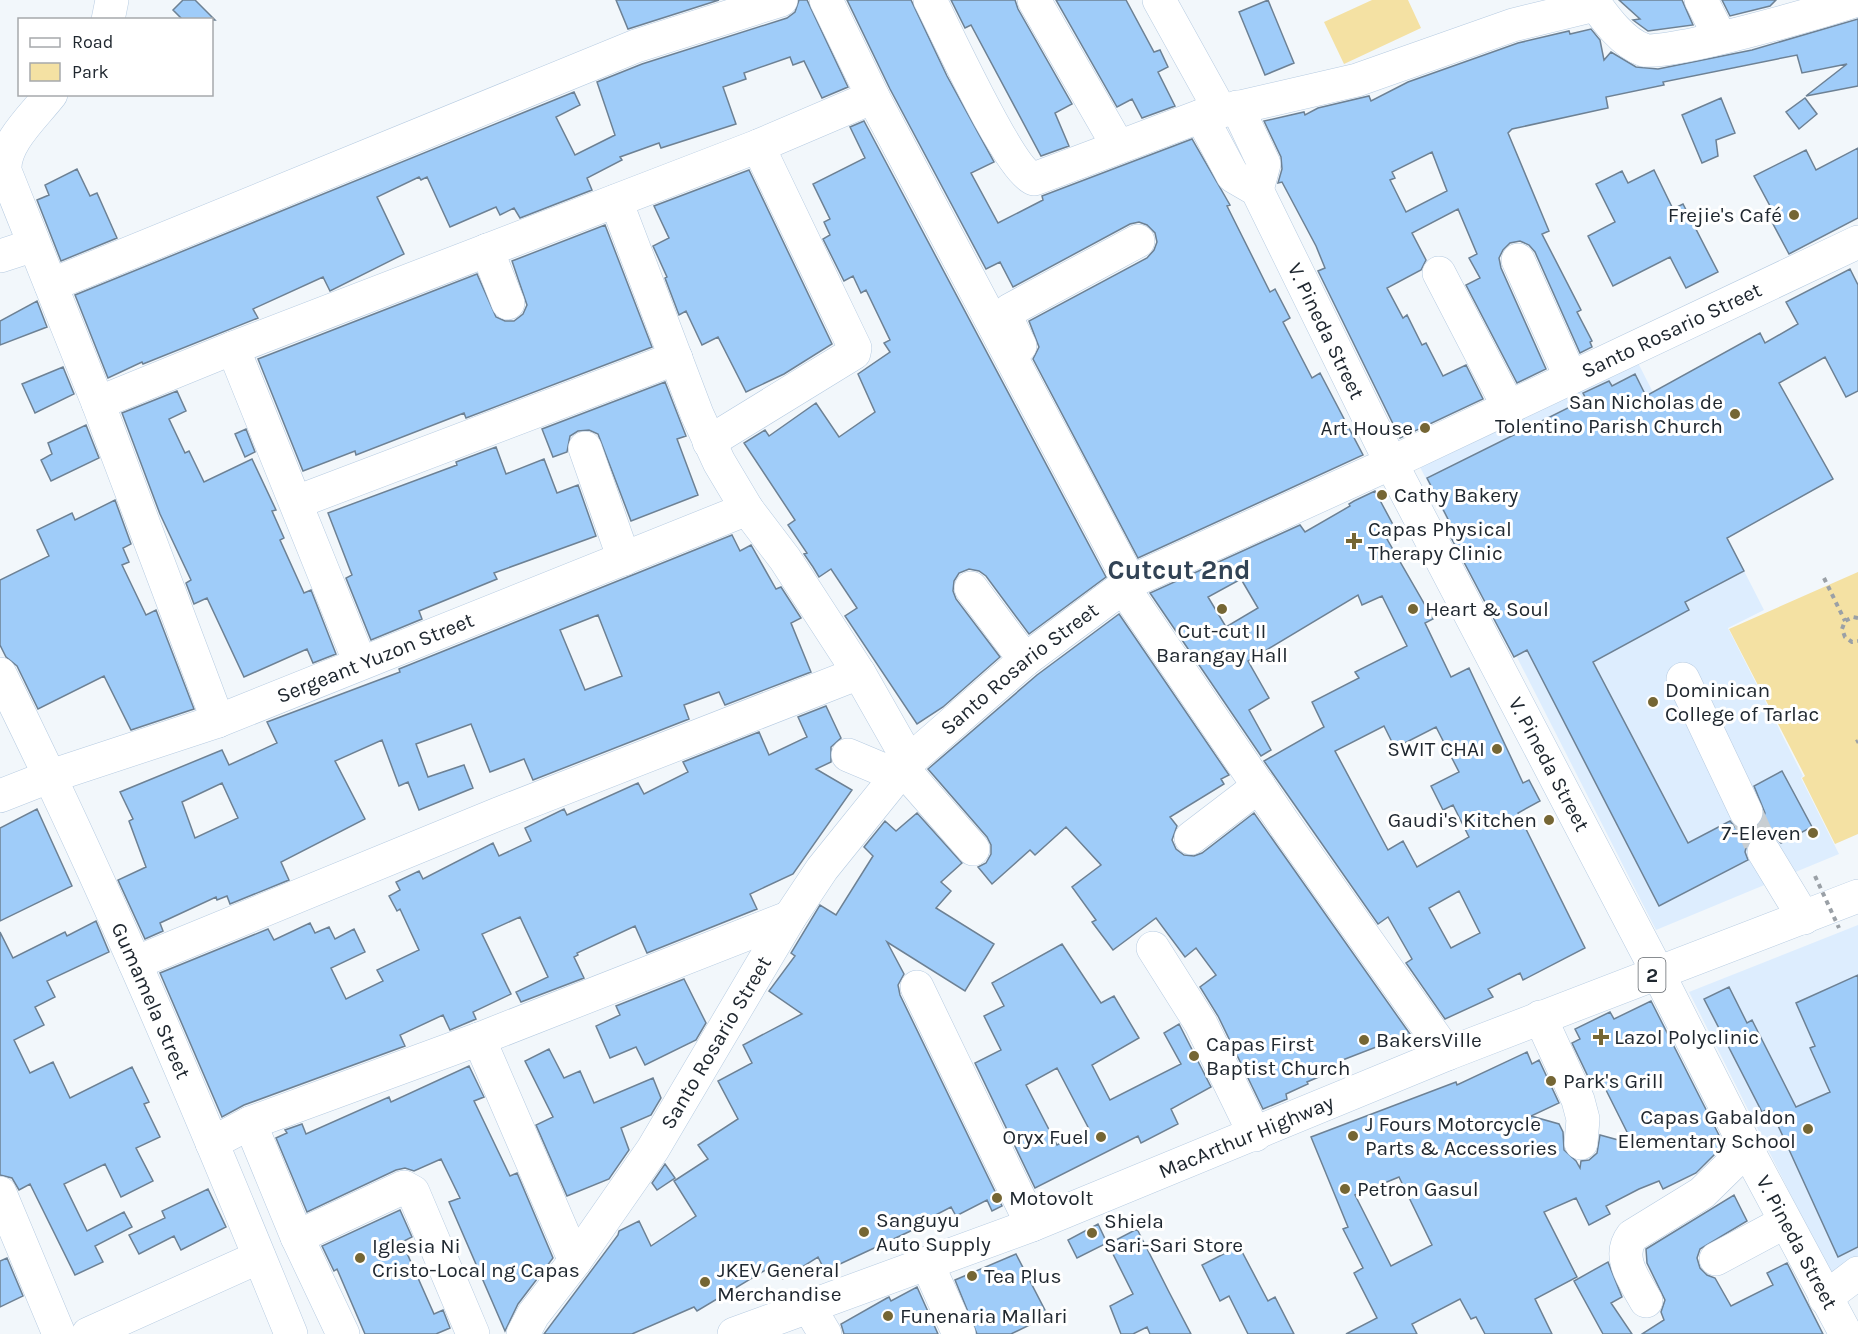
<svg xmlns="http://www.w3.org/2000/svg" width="1858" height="1334" font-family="Karla,sans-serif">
  <rect width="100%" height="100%" fill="#f2f7fb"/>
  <path fill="#ddedfe" d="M1635 357 1764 610 1728 628 1803 776 1801 778 1839 854 1656 930 1420 467Z
    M1858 925V1266L1835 1283 1689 992Z"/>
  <path fill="#f4e1a3" d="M1372 0H1408L1421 28 1344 64 1324 22Z
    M1858 572V834L1835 844 1802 778 1805 776 1729 629Z"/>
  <path fill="#9fccf9" stroke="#6d8194" stroke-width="1.5" fill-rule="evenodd" d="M183 0H195L215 20H183L173 10Z
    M616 0H719L628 29Z
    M799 0H807L848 87 822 98 804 61 793 65 790 57 744 73 746 79 723 87 736 124 661 148 659 143 620 157 622 160 587 178 592 190 520 218 514 208 500 215 496 207 450 227 427 177 421 180 419 177 377 197 404 254 330 291 323 277 253 309 258 318 143 364 142 362 108 378 75 295 574 92 580 105 556 117 575 155 615 135 597 82 642 64 787 18 795 12Z
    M847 0H911L947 76 994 162 971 173 998 223 1043 200 1042 196 1192 139 1230 205 1227 206 1270 292 1275 289 1290 318 1283 322 1312 378 1320 373 1363 455 1138 558 1033 359 1039 347 1029 321 1147 258 1154 250 1157 242 1155 233 1147 225 1139 222 1130 224 1013 287 1000 262 986 269 890 89Z
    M951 0H1015L1018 9 1072 104 1055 113 1069 146 1041 156 971 25 965 28Z
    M1056 0H1126L1154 52 1160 50 1168 67 1158 72 1175 106 1142 118 1132 99 1117 107Z
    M1268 0 1294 63 1265 75 1239 12Z
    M1619 0H1682L1693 25 1648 31 1633 20 1640 19Z
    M1722 0H1776L1770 6 1730 16Z
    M1858 19V86L1806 96 1847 64 1802 73 1797 55 1663 82 1664 85 1606 97 1608 108 1512 129 1508 133 1549 231 1542 234 1581 310 1577 312 1592 341 1590 342 1592 347 1580 353 1535 252 1529 245 1520 241 1510 243 1503 250 1499 258 1501 268 1546 369 1517 383 1466 285 1480 278 1469 258 1477 254 1458 209 1412 233 1426 260 1421 270 1387 288 1403 318 1407 315 1422 345 1426 343 1443 376 1466 365 1483 399 1400 438 1318 271 1325 268 1316 246 1282 182 1278 183 1282 169 1281 157 1264 121 1304 112 1305 115 1318 108 1369 96 1371 101 1408 82 1518 43 1569 31 1570 34 1591 29 1600 40 1604 60 1611 52 1636 67 1658 69 1752 50ZM1432 152 1447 191 1406 212 1390 180 1395 178 1392 172Z
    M1721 98 1735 133 1716 140 1718 156 1702 163 1682 115Z
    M1805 98 1817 114 1799 129 1786 112Z
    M864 121 1106 577 1029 634 986 576 979 571 969 569 959 573 954 581 953 591 956 599 1000 657 943 707 917 724 845 616 857 608 831 569 819 577 813 567 804 554 807 553 788 525 795 520 744 443 765 430 769 436 816 403 839 437 875 412 858 374 890 352 884 343 890 340 866 290 861 293 853 276 844 281 823 239 830 235 824 222 830 219 813 184 865 158 850 127Z
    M1858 148V218L1789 254 1765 209 1770 206 1754 176 1806 150 1816 170Z
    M77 169 90 196 97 193 117 238 61 261 37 200 49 195 45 185Z
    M749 170 832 344 784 374 746 392 718 337 702 345 686 311 679 315 665 278 667 277 653 246 669 238 654 206Z
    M1654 170 1673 209 1683 204 1718 272 1686 288 1670 257 1613 286 1588 236 1615 222 1596 184 1622 171 1628 183Z
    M605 225 652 347 466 418 464 413 356 455 355 451 303 471 258 359 477 274 496 317 505 321H514L523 314 527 305 512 261Z
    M1850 269 1858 285V391L1846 397 1825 357 1779 383 1833 479 1727 538 1744 571 1685 602 1689 610 1593 662 1688 843 1730 821 1736 828 1744 831 1755 829 1762 822 1765 813 1754 786 1782 771 1812 827 1781 843 1772 835 1763 833 1755 836 1747 844 1745 852 1748 860 1659 906 1527 650 1514 657 1447 530 1452 527 1427 478 1586 399 1583 393 1609 381 1612 386 1635 374 1646 396 1760 333 1765 343 1798 324 1786 302Z
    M37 301 47 327 0 345V321Z
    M63 367 74 394 35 413 22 384Z
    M665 382 686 436 677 439 698 495 631 521 598 434 589 430 578 431 570 436 567 452 553 457 542 429Z
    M177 391 186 411 169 419 185 453 189 451 204 482 252 459 276 510 272 511 284 538 280 540 304 593 311 590 336 654 313 663 307 649 244 677 207 598 194 604 186 583 191 580 160 514 122 413Z
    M86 425 99 458 51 481 41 460 52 454 48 443Z
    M246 429 255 452 245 457 235 434Z
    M496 447 506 474 544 459 557 493 578 485 596 536 494 573 497 579 419 611 422 619 371 640 346 578 352 575 328 513 457 465 456 462Z
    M1375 491 1398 534 1387 539 1433 619 1425 623 1451 677 1469 668 1523 783 1529 780 1540 801 1518 813 1585 948 1523 980 1520 973 1488 989 1493 997 1445 1019 1406 963 1412 959 1388 917 1378 924 1264 761 1324 727 1312 702 1359 678 1355 672 1407 646 1382 596 1362 605 1358 595 1248 661 1269 698 1249 710 1271 750 1261 756 1150 593 1300 525 1305 532 1350 506 1349 504 1354 501ZM1241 579 1258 608 1226 627 1208 597ZM1384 726 1395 748 1436 727 1459 772 1431 786 1443 810 1453 805 1469 837 1417 867 1403 841 1388 850 1335 751ZM1459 891 1480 933 1451 948 1429 908Z
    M115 500 131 544 123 548 129 562 122 565 146 615 156 610 194 709 131 730 104 676 38 709 17 666 6 657 0 645V580L49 556 37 530 72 513 75 520Z
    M732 535 740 551 751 545 776 589 781 587 801 618 791 623 811 672 725 705 719 692 684 705 689 719 533 780 524 759 490 772 471 724 416 744 428 777 464 765 473 788 419 810 408 782 399 786 382 740 335 761 365 819 281 862 289 880 230 904 227 896 217 900 216 897 160 923 163 931 145 939 118 880 146 867 129 821 133 819 120 792 222 750 229 765 277 743 267 722 400 672 399 669ZM598 615 622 676 585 690 560 630ZM222 783 238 818 195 838 182 802Z
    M1119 614 1229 775 1221 779 1224 784 1170 817 1177 826 1172 840 1176 849 1184 855 1194 856 1202 853 1254 813 1410 1034 1340 1061 1342 1067 1307 1082 1308 1084 1286 1094 1287 1099 1263 1109 1218 1016 1200 987 1216 975 1196 948 1185 957 1156 918 1113 950 1092 922 1096 920 1072 887 1101 865 1066 827 1035 855 1030 850 992 884 978 867 986 863 991 854V845L987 837 928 769 1037 675Z
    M826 706 841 738 831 747V762L816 769 852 790 793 874 750 894 757 909 647 953 635 926 577 953 578 955 574 957 584 978 521 1002 516 992 548 977 520 917 482 934 511 994 473 1012 476 1019 450 1030 443 1015 400 1035 405 1046 244 1105 222 1117 160 973 268 929 274 940 310 923 315 933 329 927 335 939 354 929 365 952 331 968 346 999 383 981 377 970 419 950 400 909 397 911 389 896 400 890 396 882 419 871 423 879 493 843 499 856 531 841 525 828 564 809 567 815 638 783 644 794 688 772 683 762 759 732 769 755 807 737 798 717Z
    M37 809 72 886 0 921V828Z
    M917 813 962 863 941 882 951 891 936 908 994 944 965 991 887 942 904 974 898 985 900 995 1002 1206 992 1211 987 1200 956 1216 951 1207 916 1225 917 1228 825 1271 818 1257 783 1279 774 1265 697 1311 694 1307 632 1334H544L618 1235 619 1231 639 1221 651 1246 696 1216 674 1181 708 1159 698 1145 738 1119 718 1081 752 1063 743 1045 802 1014 769 991 795 956 791 953 820 905 836 915 873 856 864 847 885 821 896 831Z
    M96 921 109 952 47 981 55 997 35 1007 44 1025 14 1040 30 1073 53 1062 70 1098 132 1067 149 1102 144 1104 160 1137 136 1148 153 1181 121 1197 105 1164 64 1184 87 1231 124 1212 132 1227 95 1246 103 1262 75 1275 30 1184 19 1190 12 1178 0 1175V932L13 958 65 932 67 936Z
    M1062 944 1101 1003 1114 996 1139 1038 1092 1065 1110 1100 1181 1064 1164 1033 1179 1024 1211 1087 1171 1109 1178 1124 1141 1143 1138 1136 1035 1188 975 1063 1001 1050 984 1016 1004 1006 992 983ZM1057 1068 1089 1129 1057 1145 1026 1085Z
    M1858 975V1247L1838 1257 1770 1108 1762 1112 1704 999 1729 987 1747 1023 1752 1020 1796 1107 1830 1092 1810 1048 1815 1046 1796 1003Z
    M684 979 706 1023 696 1040 645 1065 636 1047 610 1058 596 1026 620 1015 616 1006Z
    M1651 1001 1724 1145 1696 1173 1663 1189 1659 1181 1639 1189 1606 1206 1610 1214 1589 1225 1576 1198 1544 1212 1577 1277 1535 1299 1552 1334H1485L1476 1317 1471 1319 1460 1299 1412 1324 1417 1334H1346L1377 1318 1354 1273 1363 1268 1343 1229 1348 1227 1311 1137 1456 1082 1457 1085 1527 1052 1532 1064 1539 1060 1559 1103 1531 1116 1559 1124 1563 1132 1564 1150 1576 1161 1580 1168 1581 1161 1589 1160 1597 1153 1600 1135 1633 1144 1603 1084 1604 1081 1592 1085 1572 1043 1580 1039 1575 1029 1610 1012 1614 1019ZM1399 1177 1432 1245 1391 1266 1355 1195Z
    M549 1049 564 1078 580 1071 594 1103 653 1078 661 1098 651 1115 621 1128 629 1150 609 1179 567 1196 536 1125 553 1117 525 1061Z
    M469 1066 484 1097 474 1101 510 1176 517 1173 553 1258 518 1304 505 1331 449 1202 460 1198 441 1159 414 1171 405 1168 396 1170 307 1212 276 1138 287 1133 285 1130 302 1124 306 1134 389 1097 391 1102Z
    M665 1164 675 1178 657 1190 652 1183Z
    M208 1189 226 1227 181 1250 174 1236 139 1254 129 1235 165 1218 162 1211Z
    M1734 1195 1747 1221 1700 1249 1697 1258 1700 1268 1707 1275 1715 1278 1731 1306 1773 1285 1767 1273 1787 1263 1823 1334H1642L1664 1320 1661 1312 1665 1300 1647 1263 1646 1249Z
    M400 1210 412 1237 402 1242 434 1314 443 1310 450 1328 436 1334H365L337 1269 334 1271 322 1246Z
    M1098 1224 1107 1243 1077 1258 1068 1240Z
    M1137 1229 1169 1292 1191 1334H1150L1147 1327 1133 1334H1121L1110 1306 1133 1294 1108 1244Z
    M1239 1246 1268 1301 1275 1297 1294 1334H1248L1229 1296 1220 1301 1202 1265Z
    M1016 1254 1048 1316 1011 1334H977L955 1280Z
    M7 1258 23 1296 0 1307V1261Z
    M1608 1262 1622 1297 1611 1303 1632 1334H1603L1574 1281Z
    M917 1287 938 1334H844L841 1324 887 1298 889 1297 891 1301Z"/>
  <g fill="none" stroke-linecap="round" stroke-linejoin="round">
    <path stroke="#c8ced2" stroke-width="33" stroke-dasharray="33 16" stroke-linecap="butt" d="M1746 812 1764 852"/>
    <g stroke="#b6cbe1" stroke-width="34">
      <g id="minor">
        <path d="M826 0 873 97"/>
        <path d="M930 0C946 31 1009 170 1034 179L1201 116 1357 80 1513 25 1595 5"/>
        <path d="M1034 0 1118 146"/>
        <path d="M1159 0 1220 110"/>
        <path d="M1592 0C1605 18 1623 43 1644 50 1666 57 1827 10 1857 0"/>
        <path d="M1701 0 1720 37"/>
        <path d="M108 20 112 0"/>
        <path d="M51 94C34 116 3 143 5 171L98 403 218 721"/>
        <path d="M1237 107 1264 164 1257 190"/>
        <path d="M616 201 697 414 719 462 747 509 785 559 859 673 909 761"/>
        <path d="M487 250 508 303"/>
        <path d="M0 256 34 245"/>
        <path d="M1518 260 1570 376"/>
        <path d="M1439 273 1508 406"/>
        <path d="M51 285 636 46 781 0"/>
        <path d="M1020 346 1005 315 1010 310 1138 241"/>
        <path d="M233 348 360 663"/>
        <path d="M98 403 233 348 758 146"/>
        <path d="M709 442 854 353 855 348 758 146 873 97 1130 582"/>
        <path d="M585 448 624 559"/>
        <path d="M297 502 676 358"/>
        <path d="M1123 587 1283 822 1447 1054"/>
        <path d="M971 588 1025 660"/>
        <path id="s1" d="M0 674C107 889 200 1111 291 1334"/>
        <path d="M1683 679 1746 812"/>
        <path d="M848 755 898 776"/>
        <path d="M903 769 973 849"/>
        <path id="s2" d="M0 796 51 776 218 721 747 509"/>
        <path d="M1191 838 1259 786"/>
        <path d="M1764 852 1804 918"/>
        <path d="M1153 948 1201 1024 1255 1135"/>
        <path d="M135 963 498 814 859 673"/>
        <path id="s3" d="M1658 973 1747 1149 1846 1334"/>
        <path d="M917 987 1032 1225"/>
        <path d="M1540 1017 1578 1100 1583 1119 1581 1143"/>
        <path d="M479 1039 575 1261"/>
        <path d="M250 1123 297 1237 343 1334"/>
        <path d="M212 1143 250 1123 479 1039 790 917"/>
        <path d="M0 1193 59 1334"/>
        <path d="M297 1237 404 1187 413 1192 473 1334"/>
        <path d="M1716 1259 1785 1222"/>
        <path d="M927 1263 959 1334"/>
        <path d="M1825 1298 1858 1273"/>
        <path d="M1646 1301C1635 1281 1616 1257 1632 1236L1702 1193 1747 1149"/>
        <path d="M809 1307 825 1334"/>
        <path d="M88 1334 259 1257"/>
        <path id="s4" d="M523 1334 533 1315 575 1261 653 1149 790 917 822 869 909 761 1025 660 1130 582 1391 463 1257 190 1233 176 1201 116"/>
      </g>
    </g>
    <g stroke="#b6cbe1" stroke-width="34">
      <g id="major">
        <path id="s5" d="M1658 973 1391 463 1858 242"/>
      </g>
    </g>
    <g stroke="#b6cbe1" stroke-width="34">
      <g id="highway">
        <path id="s6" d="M734 1334 1032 1225 1447 1054 1858 896"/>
      </g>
    </g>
    <path stroke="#9aa0a6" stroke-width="4" stroke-dasharray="4.5 4.5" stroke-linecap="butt" d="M1824 578 1845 621
      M1858 618 1853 617 1845 621 1842 629 1845 637 1852 642 1858 641
      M1856 742 1858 741"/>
    <use href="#minor" stroke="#fff" stroke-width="33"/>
    <use href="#major" stroke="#fff" stroke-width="33"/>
    <use href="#highway" stroke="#fff" stroke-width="33"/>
    <path stroke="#9aa0a6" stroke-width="4" stroke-dasharray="4.5 4.5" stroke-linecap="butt" d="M1815 876 1839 928"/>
  </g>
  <g fill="#756634" stroke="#fff" stroke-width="2">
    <circle cx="1794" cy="215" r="6"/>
    <circle cx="1735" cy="414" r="6"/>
    <circle cx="1425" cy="428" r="6"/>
    <circle cx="1382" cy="495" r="6"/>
    <path d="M1351 532h6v6h6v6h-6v6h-6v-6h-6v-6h6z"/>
    <circle cx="1222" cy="609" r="6"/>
    <circle cx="1413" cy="609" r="6"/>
    <circle cx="1653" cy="702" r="6"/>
    <circle cx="1497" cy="749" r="6"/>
    <circle cx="1549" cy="820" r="6"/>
    <circle cx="1813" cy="833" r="6"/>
    <path d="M1598 1028h6v6h6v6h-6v6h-6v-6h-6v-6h6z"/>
    <circle cx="1364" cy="1040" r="6"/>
    <circle cx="1194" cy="1056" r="6"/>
    <circle cx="1551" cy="1081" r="6"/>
    <circle cx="1808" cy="1129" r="6"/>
    <circle cx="1353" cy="1136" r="6"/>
    <circle cx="1101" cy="1137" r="6"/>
    <circle cx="1345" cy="1189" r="6"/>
    <circle cx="997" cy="1198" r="6"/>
    <circle cx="864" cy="1232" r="6"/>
    <circle cx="1092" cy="1233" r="6"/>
    <circle cx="360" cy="1258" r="6"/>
    <circle cx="972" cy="1276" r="6"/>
    <circle cx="705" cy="1282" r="6"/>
    <circle cx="888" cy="1316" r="6"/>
  </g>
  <g text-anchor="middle" stroke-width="6" stroke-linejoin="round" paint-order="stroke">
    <rect fill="#fff" stroke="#63686e" stroke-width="1.5" x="1638.5" y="958" width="27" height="34" rx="4.5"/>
    <g font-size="20" font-weight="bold" fill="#202830">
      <text x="1652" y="982">2</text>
    </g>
    <g font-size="21" fill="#202830" stroke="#fff" text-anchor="start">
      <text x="1782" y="222" text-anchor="end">Frejie's Café</text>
      <text x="1723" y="409" text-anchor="end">San Nicholas de<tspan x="1723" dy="24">Tolentino Parish Church</tspan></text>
      <text x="1413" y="435" text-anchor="end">Art House</text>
      <text x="1394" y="502">Cathy Bakery</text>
      <text x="1368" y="536">Capas Physical<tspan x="1368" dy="24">Therapy Clinic</tspan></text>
      <text x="1425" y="616">Heart &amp; Soul</text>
      <text x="1222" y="638" text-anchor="middle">Cut-cut II<tspan x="1222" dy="24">Barangay Hall</tspan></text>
      <text x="1665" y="697">Dominican<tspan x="1665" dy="24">College of Tarlac</tspan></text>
      <text x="1485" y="756" text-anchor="end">SWIT CHAI</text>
      <text x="1537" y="827" text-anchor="end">Gaudi's Kitchen</text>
      <text x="1801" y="840" text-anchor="end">7-Eleven</text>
      <text x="1614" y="1044">Lazol Polyclinic</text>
      <text x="1376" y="1047">BakersVille</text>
      <text x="1206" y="1051">Capas First<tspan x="1206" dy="24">Baptist Church</tspan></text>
      <text x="1563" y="1088">Park's Grill</text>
      <text x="1796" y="1124" text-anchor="end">Capas Gabaldon<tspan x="1796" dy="24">Elementary School</tspan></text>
      <text x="1365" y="1131">J Fours Motorcycle<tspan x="1365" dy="24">Parts &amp; Accessories</tspan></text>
      <text x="1089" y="1144" text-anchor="end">Oryx Fuel</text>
      <text x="1357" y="1196">Petron Gasul</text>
      <text x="1009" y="1205">Motovolt</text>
      <text x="876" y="1227">Sanguyu<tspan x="876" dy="24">Auto Supply</tspan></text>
      <text x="1104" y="1228">Shiela<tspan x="1104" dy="24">Sari-Sari Store</tspan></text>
      <text x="372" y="1253">Iglesia Ni<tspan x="372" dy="24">Cristo-Local ng Capas</tspan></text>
      <text x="717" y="1277">JKEV General<tspan x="717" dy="24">Merchandise</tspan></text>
      <text x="984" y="1283">Tea Plus</text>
      <text x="900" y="1323">Funenaria Mallari</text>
    </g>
    <g font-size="21" fill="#202830" stroke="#fff">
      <text dy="7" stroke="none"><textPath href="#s5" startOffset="886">Santo Rosario Street</textPath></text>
      <text transform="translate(1326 331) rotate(64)" y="7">V. Pineda Street</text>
      <text dy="7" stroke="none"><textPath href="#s2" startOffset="400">Sergeant Yuzon Street</textPath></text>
      <text dy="7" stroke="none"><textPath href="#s4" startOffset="836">Santo Rosario Street</textPath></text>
      <text transform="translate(1549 764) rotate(62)" y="7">V. Pineda Street</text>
      <text dy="7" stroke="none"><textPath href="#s1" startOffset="360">Gumamela Street</textPath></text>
      <text dy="7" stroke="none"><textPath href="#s4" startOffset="350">Santo Rosario Street</textPath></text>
      <text dy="7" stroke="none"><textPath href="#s6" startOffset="549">MacArthur Highway</textPath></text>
      <text dy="7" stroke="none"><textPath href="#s3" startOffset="303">V. Pineda Street</textPath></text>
    </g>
    <g font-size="27" font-weight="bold" fill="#324355" stroke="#fff">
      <text x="1179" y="579">Cutcut 2nd</text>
    </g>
  </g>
  <rect x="18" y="18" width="195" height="78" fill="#ffffff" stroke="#a6a9ac" stroke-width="1.5"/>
  <rect x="30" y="38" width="30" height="9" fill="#ffffff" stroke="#a6a9ac" stroke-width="1.5"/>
  <text x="72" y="48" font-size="18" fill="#202830">Road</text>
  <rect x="30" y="63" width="30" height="18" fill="#f4e1a3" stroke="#a6a9ac" stroke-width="1.5"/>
  <text x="72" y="78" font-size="18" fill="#202830">Park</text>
</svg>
